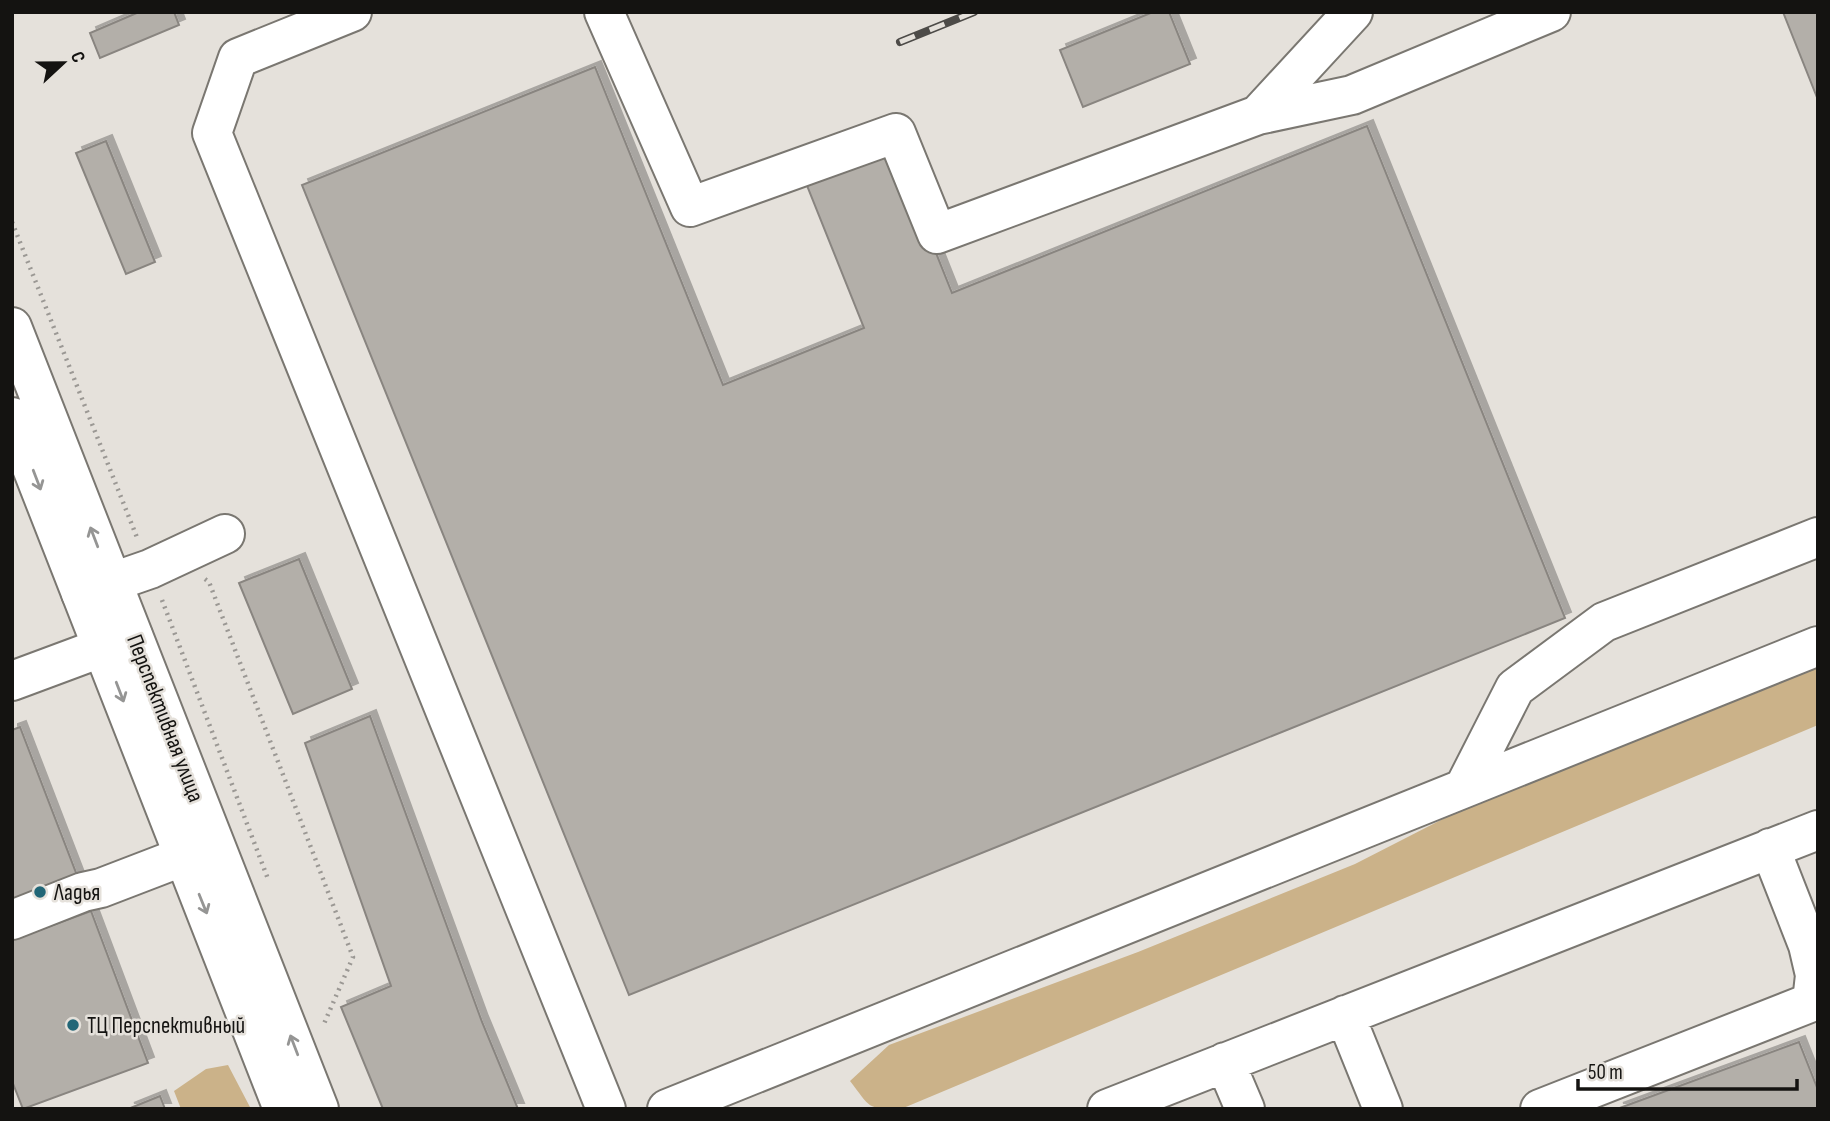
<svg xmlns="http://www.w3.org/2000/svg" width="1830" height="1121" font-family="'Sofia Sans Condensed',sans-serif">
  <defs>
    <filter id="shadow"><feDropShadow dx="6" dy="-6" stdDeviation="0" flood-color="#0004"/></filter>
  </defs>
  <rect width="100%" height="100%" fill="#e5e1db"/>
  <path fill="#cbb289" d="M1818 665V725L901 1109C866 1109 871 1108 850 1081L889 1045 1138 952 1355 864 1480 800Z
    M228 1065 251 1109H181L174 1091 206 1069Z"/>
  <path fill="#b3afa9" stroke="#898580" stroke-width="2" filter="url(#shadow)" d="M139 12H174L179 25 100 58 90 33Z
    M1153 12H1169L1190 64 1083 107 1060 50Z
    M1783 12H1818V100Z
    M595 67 723 385 864 328 804 178 892 143 952 293 1367 126 1565 618 629 995 302 185Z
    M106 141 155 262 126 274 76 153Z
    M299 559 352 689 293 714 239 583Z
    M370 716 482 1022 518 1109H383L341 1007 391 986 305 743Z
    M20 727 78 878 15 902 12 896V730Z
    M91 911 148 1063 23 1109 12 1081V940Z
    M1799 1042 1818 1090V1109H1617Z
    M160 1096 165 1109H128Z"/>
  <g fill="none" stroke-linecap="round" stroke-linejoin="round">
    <g stroke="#7a7771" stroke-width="42">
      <path id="minor" d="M352 12 238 58 212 133 606 1109
        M604 12 690 207 896 133 937 234 1258 115 1352 95 1551 12
        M1258 115 1353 12
        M81 593 150 569 225 534
        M12 681 133 636
        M1464 788 1515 688 1604 622 1818 537
        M12 920 83 892 101 888 213 845
        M1345 1015 1383 1109
        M1225 1062 1245 1109
        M667 1109 1818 646
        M1107 1109 1818 830
        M1540 1109 1812 1002 1815 975 1808 945 1770 848"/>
    </g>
    <g stroke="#7a7771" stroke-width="42">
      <path id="major" d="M12 327 319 1109
        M12 417 283 1109"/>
    </g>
    <path stroke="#9b9894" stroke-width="4.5" stroke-dasharray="2 5" stroke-linecap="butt" d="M12 222 138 540
      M205 579 209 582 353 957 323 1026
      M162 600 268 879"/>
    <use href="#minor" stroke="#fff" stroke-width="38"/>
    <use href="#major" stroke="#fff" stroke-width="38"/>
    <g stroke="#4d4b48" stroke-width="8">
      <path id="rail" d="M900 42 974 12"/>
    </g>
    <use href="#rail" stroke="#e5e1db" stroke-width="5" stroke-dasharray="16" stroke-linecap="butt"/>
  </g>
  <defs><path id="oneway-shaft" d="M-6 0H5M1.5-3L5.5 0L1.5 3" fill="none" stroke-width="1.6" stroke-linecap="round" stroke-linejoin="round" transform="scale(1.75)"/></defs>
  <g stroke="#959594">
    <use href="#oneway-shaft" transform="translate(37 480) rotate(69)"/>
    <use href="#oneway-shaft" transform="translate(94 537) rotate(-111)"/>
    <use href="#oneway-shaft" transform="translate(120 692) rotate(69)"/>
    <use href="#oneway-shaft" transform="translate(203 904) rotate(68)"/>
    <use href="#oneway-shaft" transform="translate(294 1045) rotate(-111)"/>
  </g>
  <g fill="#216677" stroke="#e5e1db" stroke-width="2.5">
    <circle cx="40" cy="892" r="7"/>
    <circle cx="73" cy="1025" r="7"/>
  </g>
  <g text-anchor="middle" stroke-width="5" stroke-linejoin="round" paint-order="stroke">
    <g font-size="23" fill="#141311" stroke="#e5e1db">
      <text transform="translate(166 718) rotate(69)" y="8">Перспективная улица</text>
    </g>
    <g font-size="23" fill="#141311" stroke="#e5e1db" text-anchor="start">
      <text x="54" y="900">Ладья</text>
      <text x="87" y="1033">ТЦ Перспективный</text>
    </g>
  </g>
  <rect width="1830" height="1121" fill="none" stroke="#141311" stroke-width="28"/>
  <g transform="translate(63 63) rotate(68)" stroke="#e5e1db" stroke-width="5" paint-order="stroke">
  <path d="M0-5L12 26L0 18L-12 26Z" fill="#141311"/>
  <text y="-10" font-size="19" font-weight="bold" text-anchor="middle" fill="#141311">С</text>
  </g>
  <path d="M1578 1079v10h219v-10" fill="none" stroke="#141311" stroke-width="3.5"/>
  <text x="1588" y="1079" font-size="21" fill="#141311" stroke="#e5e1db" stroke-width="5" paint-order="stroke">50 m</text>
</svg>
